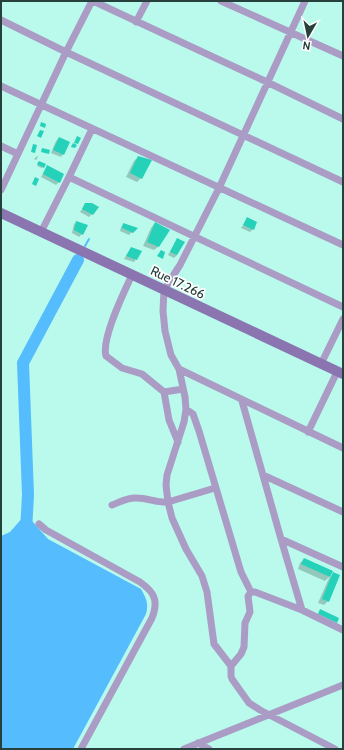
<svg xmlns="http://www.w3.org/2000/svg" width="344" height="750" font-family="Cabin,sans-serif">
  <rect width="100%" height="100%" fill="#b9faec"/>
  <path fill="#55bcfe" d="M24 516H31L32 521 48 539 141 589C146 598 149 603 146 614L73 749H1V536L10 532Z"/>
  <path fill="#0003" d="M59 138 63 154 61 157 51 153 56 141Z
    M37 156 38 157 36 160 34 159Z
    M138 157 141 178 137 182 126 177 134 161Z
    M38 163 43 167 42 168 37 166Z
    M47 166 59 182 56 185 41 177Z
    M86 204 92 214 89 217 80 212Z
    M248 218 253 229 250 232 241 228Z
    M77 222 82 234 79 237 72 233 74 224Z
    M155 223 159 246 154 250 143 246 151 228Z
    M124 224 136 228 129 235 120 231 121 227Z
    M177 239V255L174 258 168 255Z
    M131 248 136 259 134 262 124 259Z
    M304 559 331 571 329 577 325 581 298 569 300 563Z
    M334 573 328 601 324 605 318 603 329 578Z"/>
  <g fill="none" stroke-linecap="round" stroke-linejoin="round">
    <path stroke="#55bcfe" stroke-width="2" d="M85 246 89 239"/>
    <path stroke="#55bcfe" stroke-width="12" d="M26 531 28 495 23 363 78 260"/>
  </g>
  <path fill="#25d1b9" d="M41 122 46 124 45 128 40 126Z
    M40 130 44 131 41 138 37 136Z
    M77 136 81 138 78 144 74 143Z
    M59 137 70 142 64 155 53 150Z
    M73 143 77 145 75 148 71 147Z
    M33 144 37 145 35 153 31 152Z
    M42 148 50 150 49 154 41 152Z
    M138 156 152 160 142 179 130 173Z
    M39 161 46 164 44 168 37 164Z
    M47 165 64 174 60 183 43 174Z
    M35 177 39 179 36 186 32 184Z
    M85 203H92L99 207 93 215 82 209Z
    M247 217 257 222 254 230 243 225Z
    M76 221 88 225 83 235 74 230Z
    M155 222 170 230 159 247 147 242Z
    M123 223 138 228 133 233 122 228Z
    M177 238 185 242 177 255 170 252Z
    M131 247 142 251 137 260 126 256Z
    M161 250 165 252 163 259 157 256Z
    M304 558 333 571 330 577 301 564Z
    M333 572 340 575 329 602 322 599Z
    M320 609 339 618 337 623 318 614Z"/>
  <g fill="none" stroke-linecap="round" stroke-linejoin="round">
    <path stroke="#aa9cc5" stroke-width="7" d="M93 1 267 82 343 119
      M221 1 343 56
      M305 1 219 188 180 265 164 290 163 311 165 331 171 355 179 369 343 448
      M1 20 66 52 343 182
      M136 22 147 1
      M1 86 343 245
      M1 146 18 154
      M69 177 343 307
      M1 190 66 52 92 1
      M41 232 69 177 92 129
      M132 275C124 292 101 339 106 356L122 368 142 374 164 392 183 389
      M321 364 343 319
      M179 369 185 397 186 409 184 422 167 475 166 485 168 502 172 518 186 549 202 576 207 592 214 644 231 666V676L232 679 249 703 260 710 335 749
      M164 392 169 420 178 442
      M242 401 281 539 302 610
      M186 409 193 414 199 431 241 572 251 592
      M308 432 337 372
      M263 475 343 512
      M112 505C120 502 128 497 137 498 148 498 157 503 168 502L215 488
      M39 524 46 530 140 582C154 592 159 600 152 618L81 749
      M281 539 343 567
      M231 666 241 654 244 647 245 623 250 612 248 596 251 592H255L302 610 343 630
      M198 743 209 749
      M184 749 343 685"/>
    <path stroke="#8b75b1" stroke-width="10" d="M1 213 343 374"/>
  </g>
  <g text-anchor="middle" stroke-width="3.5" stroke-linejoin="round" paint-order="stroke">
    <g font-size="13" fill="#26403b" stroke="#fff">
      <text transform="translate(178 282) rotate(26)" y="5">Rue 17.266</text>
    </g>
  </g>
  <rect width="344" height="750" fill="none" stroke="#26403b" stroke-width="4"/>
  <g transform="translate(308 36) rotate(189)" stroke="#ffffff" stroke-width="3" paint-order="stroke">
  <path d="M0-3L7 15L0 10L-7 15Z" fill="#26403b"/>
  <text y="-6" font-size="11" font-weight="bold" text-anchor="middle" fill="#26403b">N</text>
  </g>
</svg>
